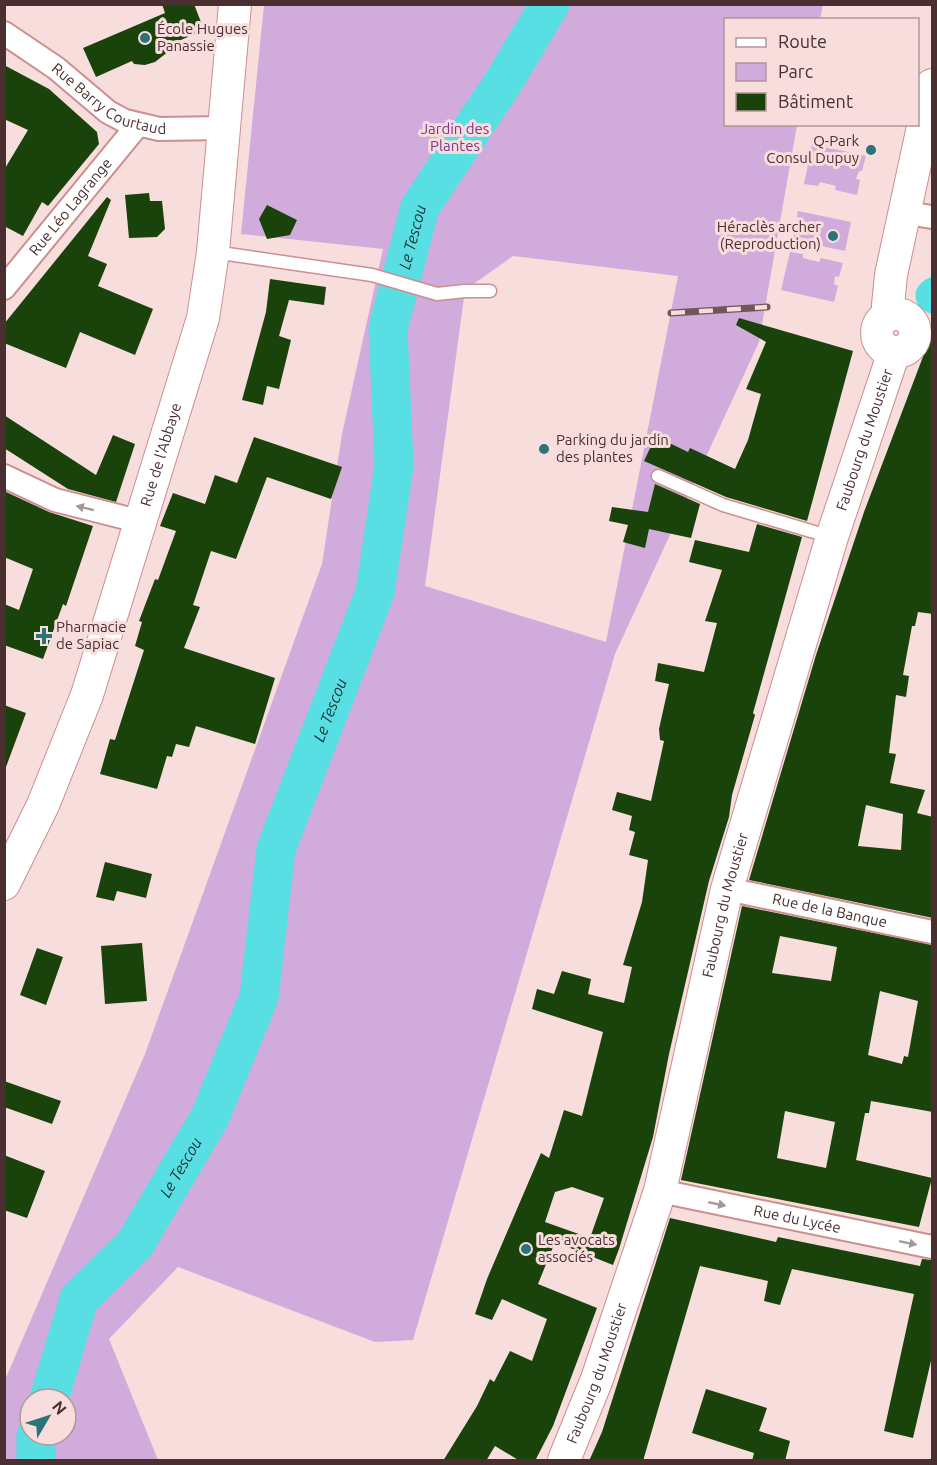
<svg xmlns="http://www.w3.org/2000/svg" width="937" height="1465" font-family="Ubuntu,sans-serif">
  <rect width="100%" height="100%" fill="#f8dddd"/>
  <path fill="#d1abdc" fill-rule="evenodd" d="M264 5H823L820 19 726 20V124L797 125 759 342 615 654 413 1340 375 1342 178 1267 109 1339 158 1460H5V1380L145 1054 322 564 342 434 383 249 241 234ZM513 256 678 276 606 642 425 586 465 290ZM30 1399H66V1435H30Z
    M812 144 866 156 862 171H859L856 179 860 180 857 195 835 190 836 186 820 182 818 186 804 184Z
    M798 211 851 222 845 251 792 240 794 234 797 235 801 218 797 217Z
    M790 252 803 254V258L819 262 821 258 843 263 839 277 835 276 834 284 838 286 834 302 781 290Z"/>
  <path fill="#57dfe4" d="M932 277V314C910 308 910 283 932 277Z"/>
  <g fill="none" stroke-linecap="round" stroke-linejoin="round">
    <g stroke="#57dfe4" stroke-width="39">
      <path id="s1" d="M49 1399 79 1299 135 1244 210 1117 259 997 276 849 375 592 394 466 388 328 420 207 504 81 550 4"/>
      <path d="M36 1435V1460"/>
    </g>
  </g>
  <path fill="#1a420b" fill-rule="evenodd" d="M162 4H194L204 30 167 46 169 51 155 62 145 65 134 64 132 61 96 77 83 48 165 13Z
    M4 65 49 89 97 132 99 144 48 206 42 202 23 236 4 226V170L28 130 4 119Z
    M149 193 150 201H162L165 229 157 237 129 238 125 195Z
    M107 197 111 200 88 256 107 264 98 286 153 309 135 355 80 332 66 368 4 343V324Z
    M267 205 297 220 290 235 267 239 259 219Z
    M270 279 326 287 324 305 289 300 279 336 291 340 279 389 267 386 263 405 242 400 266 312Z
    M739 318 853 351 807 521 726 497 644 461 653 442 658 443 659 438 688 452 690 448 735 469 748 440 761 394 746 389 766 342 736 325Z
    M932 333 933 614 918 612 915 626H912L903 675 909 676 906 697 896 695 889 753 896 754 890 783 925 790 917 813 933 817V918L749 880 816 655 864 512ZM866 805 903 814 901 850 858 846Z
    M4 415 96 475 113 435 135 444 116 502 68 489 4 448Z
    M254 437 342 467 331 499 267 477 236 559 211 551 193 605 200 607 184 648 275 678 255 744 196 726 189 747 176 744 172 757 167 756 157 789 100 774 110 739 115 740 144 650 135 646 142 622 139 621 155 579 158 580 176 531 160 526 173 493 205 504 215 475 237 483Z
    M655 484 700 504 691 538 649 529 645 548 623 542 628 525 609 521 612 507 648 512Z
    M4 491 49 512 93 526 66 606 63 604 43 659 4 645V604L19 610 33 569 4 557Z
    M757 524 802 537 753 713 755 715 732 795 729 817 709 881 669 1054 653 1137 619 1249 613 1265 555 1242 538 1284 597 1308 553 1426 535 1461H520L495 1446 486 1461H443L477 1406 490 1379 494 1382 510 1351 532 1361 547 1319 502 1299 492 1320 475 1314 487 1279 541 1153 549 1158 564 1110 582 1116 603 1032 532 1009 537 989 554 994 562 971 591 979 588 994 624 1003 632 967 623 965 642 902 648 860 629 855 635 832 629 830 632 816 612 810 617 792 651 801 664 741 660 740 659 729 669 684 655 681 658 663 704 672 717 623 705 621 722 570 689 562 695 540 749 552ZM572 1187 604 1198 590 1238 545 1222 555 1192Z
    M4 705 26 713 6 767 4 766Z
    M105 862 152 874 146 898 117 891 114 901 96 897Z
    M742 906 933 945V1112L871 1101 869 1113H865L856 1160 932 1178 919 1227 681 1180ZM780 936 837 947 831 981 772 973ZM880 991 918 1001 908 1057 904 1056 902 1064 868 1055ZM785 1111 835 1122 826 1168 777 1158Z
    M142 943 147 1001 105 1004 101 946Z
    M37 948 63 957 46 1005 20 995Z
    M4 1081 61 1101 52 1124 4 1107Z
    M4 1155 45 1171 27 1218 4 1210Z
    M670 1218 776 1242 778 1237 920 1266 922 1259 933 1260V1352L913 1438 884 1431 914 1294 792 1269 780 1305 764 1301 768 1281 700 1266 643 1461H589L602 1432Z
    M706 1389 767 1408 759 1431 790 1441 785 1461H752L754 1453 692 1433Z"/>
  <g fill="none" stroke-linecap="round" stroke-linejoin="round">
    <g stroke="#cc8e8f" stroke-width="15">
      <path id="lane" d="M214 252 372 275 437 294 465 291H490
        M658 476 723 505 831 537"/>
    </g>
    <g stroke="#cc8e8f" stroke-width="26">
      <g id="street">
        <path id="s2" d="M4 33 56 68 108 112 125 121 159 129 224 128"/>
        <path d="M906 213 932 217"/>
        <path id="s3" d="M4 288 137 126"/>
        <path d="M4 476 55 500 142 522"/>
        <path id="s4" d="M727 889 932 932"/>
        <path id="s5" d="M660 1191 932 1247"/>
      </g>
    </g>
    <g stroke="#cc8e8f" stroke-width="34">
      <g id="secondary">
        <circle cx="896" cy="333" r="19"/>
        <path d="M891 314 888 305 891 275 932 85"/>
        <path id="s6" d="M4 884 43 805 87 695 203 318 213 252 235 4"/>
        <path id="s7" d="M564 1460 597 1379 660 1191 727 889 832 537 894 352"/>
      </g>
    </g>
    <use href="#lane" stroke="#fff" stroke-width="12"/>
    <use href="#street" stroke="#fff" stroke-width="22"/>
    <use href="#secondary" stroke="#fff" stroke-width="32"/>
    <g stroke="#705657" stroke-width="7">
      <path id="rail" d="M671 313 767 307"/>
    </g>
    <use href="#rail" stroke="#f8dddd" stroke-width="4.5" stroke-dasharray="14" stroke-linecap="butt"/>
  </g>
  <defs><path id="oneway-solid" d="M-6-.8H1V-3.2L6.5 0L1 3.2V.8H-6Z" transform="scale(1.5)"/></defs>
  <g fill="#a49798">
    <use href="#oneway-solid" transform="translate(85 508) rotate(-166)"/>
    <use href="#oneway-solid" transform="translate(717 1204) rotate(12)"/>
    <use href="#oneway-solid" transform="translate(908 1243) rotate(12)"/>
  </g>
  <g fill="#2a7477" stroke="#f8dddd" stroke-width="2">
    <circle cx="145" cy="38" r="6"/>
    <circle cx="871" cy="150" r="6"/>
    <circle cx="833" cy="236" r="6"/>
    <circle cx="544" cy="449" r="6"/>
    <path d="M41 627h6v6h6v6h-6v6h-6v-6h-6v-6h6z"/>
    <circle cx="526" cy="1249" r="6"/>
  </g>
  <g text-anchor="middle" stroke-width="6" stroke-linejoin="round" paint-order="stroke">
    <g font-size="15" fill="#492f30" stroke="#f8dddd" text-anchor="start">
      <text x="157" y="34">École Hugues<tspan x="157" dy="17">Panassie</tspan></text>
      <text x="859" y="146" text-anchor="end">Q-Park<tspan x="859" dy="17">Consul Dupuy</tspan></text>
      <text x="821" y="232" text-anchor="end">Héraclès archer<tspan x="821" dy="17">(Reproduction)</tspan></text>
      <text x="556" y="445">Parking du jardin<tspan x="556" dy="17">des plantes</tspan></text>
      <text x="56" y="632">Pharmacie<tspan x="56" dy="17">de Sapiac</tspan></text>
      <text x="538" y="1245">Les avocats<tspan x="538" dy="17">associés</tspan></text>
    </g>
    <g font-size="15" fill="#492f30" stroke="#f8dddd">
      <text dy="5" stroke="none"><textPath href="#s2" startOffset="126">Rue Barry Courtaud</textPath></text>
      <text dy="5" stroke="none"><textPath href="#s3" startOffset="105">Rue Léo Lagrange</textPath></text>
      <text dy="5" stroke="none"><textPath href="#s7" startOffset="1065">Faubourg du Moustier</textPath></text>
      <text dy="5" stroke="none"><textPath href="#s6" startOffset="458">Rue de l'Abbaye</textPath></text>
      <text dy="5" stroke="none"><textPath href="#s7" startOffset="579">Faubourg du Moustier</textPath></text>
      <text dy="5" stroke="none"><textPath href="#s4" startOffset="105">Rue de la Banque</textPath></text>
      <text dy="5" stroke="none"><textPath href="#s5" startOffset="140">Rue du Lycée</textPath></text>
      <text dy="5" stroke="none"><textPath href="#s7" startOffset="93">Faubourg du Moustier</textPath></text>
    </g>
    <g font-size="15" fill="#79368a" stroke="#f8dddd">
      <text x="455" y="134">Jardin des<tspan x="455" dy="17">Plantes</tspan></text>
    </g>
    <g font-size="16" font-style="italic" fill="#1c3334" stroke="#f8dddd">
      <text dy="6" stroke="none"><textPath href="#s1" startOffset="1244">Le Tescou</textPath></text>
      <text dy="6" stroke="none"><textPath href="#s1" startOffset="758">Le Tescou</textPath></text>
      <text dy="6" stroke="none"><textPath href="#s1" startOffset="272">Le Tescou</textPath></text>
    </g>
  </g>
  <rect width="937" height="1465" fill="none" stroke="#492f30" stroke-width="12"/>
  <rect x="724" y="18" width="195" height="108" fill="#f8dddd" stroke="#b29798" stroke-width="1.5"/>
  <rect x="736" y="38" width="30" height="9" fill="#ffffff" stroke="#b29798" stroke-width="1.5"/>
  <text x="778" y="48" font-size="18" fill="#492f30">Route</text>
  <rect x="736" y="63" width="30" height="18" fill="#d1abdc" stroke="#b29798" stroke-width="1.5"/>
  <text x="778" y="78" font-size="18" fill="#492f30">Parc</text>
  <rect x="736" y="93" width="30" height="18" fill="#1a420b" stroke="#b29798" stroke-width="1.5"/>
  <text x="778" y="108" font-size="18" fill="#492f30">Bâtiment</text>
  <g transform="translate(48 1417) rotate(51)"><circle r="28" fill="#f8dddd" stroke="#b29798" stroke-width="1.5"/>
  <path d="M0-4.5L10 22L0 15L-10 22Z" fill="#2a7477"/>
  <text y="-9" font-size="16" font-weight="bold" text-anchor="middle" fill="#492f30">N</text>
  </g>
</svg>
